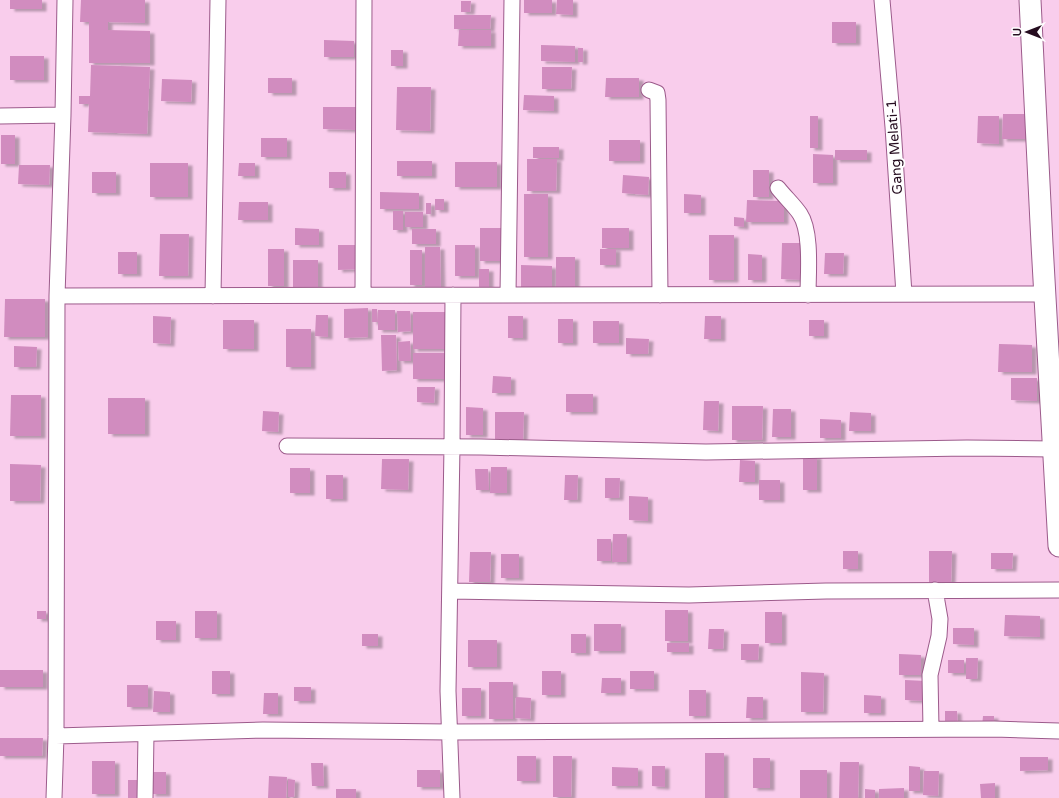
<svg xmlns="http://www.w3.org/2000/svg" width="1059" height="798" font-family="'Varela Round',sans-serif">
  <defs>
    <filter id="shadow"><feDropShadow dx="4.5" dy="2.5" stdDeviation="1" flood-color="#0004"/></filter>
  </defs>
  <rect width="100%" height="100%" fill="#f9cdec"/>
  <path fill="#d18cbf" filter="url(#shadow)" d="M10 0H42V9H10Z
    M81 0H145V23L108 22V30L150 31V63H89V22H80Z
    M524 0H552V13H524Z
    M557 0H573V15L556 14Z
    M461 1H471L470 12H461Z
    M454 15H491L490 29H454Z
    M832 22H856V43H832Z
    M459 30H491V46H458Z
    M324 40 354 41V57H324Z
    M541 45 575 46V62L541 61Z
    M578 48H583V62H578Z
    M391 50H403V66H391Z
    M10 56H44V80H10Z
    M91 65 150 67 147 134 88 132 89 104H79V96H90Z
    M542 67H572L571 89H542Z
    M268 78H292V93H268Z
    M606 78H639V97H605Z
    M162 79 192 80 191 102 161 101Z
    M397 87H431L430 131 396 130Z
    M524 95 554 96V111L523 110Z
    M323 107H357V130L323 129Z
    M1003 114H1025V139H1002Z
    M810 116H818V148H810Z
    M978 116H999V144L977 143Z
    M1 135H15V164H1Z
    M261 138H287V157H261Z
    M609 140H640V161H609Z
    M533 147H559V158H533Z
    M835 150H867V160H835Z
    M813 154 833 155V183H813Z
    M527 159H557L556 191H527Z
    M397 161H432V176H397Z
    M455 162H497V187H455Z
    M150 163H188V197H150Z
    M239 163H255V176H238Z
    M19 165H50L49 185 18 184Z
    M753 170H769V197H753Z
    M92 172H116V193H92Z
    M329 172H346V188H329Z
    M623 175 649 177 648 195 622 193Z
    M380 192 419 193V209H380Z
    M524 194H548V257H524Z
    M684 194 701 195V213H684Z
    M435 199H444V210H435Z
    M747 200 784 201V222H746Z
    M239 202H268V220H238Z
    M426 203H431V214H426Z
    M393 211H403V230H393Z
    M405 212H423V227H405Z
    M734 217 744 218V227L734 226Z
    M295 228 319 229V245H295Z
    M480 228H505V261H480Z
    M602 228H629V248H602Z
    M412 229H436V244H412Z
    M160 234H189L188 276H159Z
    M709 235H734V280H709Z
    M782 243H802V280L781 279Z
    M338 245H359V269L338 270Z
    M455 245H475V276H455Z
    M425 247H440L441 291 425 292Z
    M268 249H284V286H268Z
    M600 249H616V265H600Z
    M410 250H422V285H410Z
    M118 252H137V274H118Z
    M825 253H844L843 274H824Z
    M748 254 762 255V280H748Z
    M556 257H575V287H556Z
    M293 260H318V292L293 291Z
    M521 265 552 266V288H521Z
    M479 269H489V290H479Z
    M5 299H45V337H4Z
    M368 308V337L344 338V309Z
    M372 309H377L378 322H372Z
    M378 310H395V330H378Z
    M397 311H410L411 331 398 332Z
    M413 312H447V349H413Z
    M316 315H328V337L315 336Z
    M153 316 171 317 170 344 153 343Z
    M508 316H523V338H508Z
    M705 316H721V339H704Z
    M558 319H573V343H558Z
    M223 320H254V349H223Z
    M809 320H824V336H809Z
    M593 321H619V343H593Z
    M286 329H311V367H286Z
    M381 335H396L397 370 382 371Z
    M626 338 649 339 648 354H626Z
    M410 341 411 361H399L398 342Z
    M999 344 1032 345V372H998Z
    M14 346 37 347 36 367H14Z
    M413 353H445V379H413Z
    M493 376 511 377V393H492Z
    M1011 378H1037V401L1011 400Z
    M417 387H435L434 403 417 402Z
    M566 394H593V412H566Z
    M11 395H41V436H10Z
    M108 398H145V434H108Z
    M704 401H719L718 431 703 430Z
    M732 406H763L762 440H732Z
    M466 407 483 408V435H466Z
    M773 409H791V437H772Z
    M263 411 279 412 278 432 262 431Z
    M495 412H524L523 440H495Z
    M850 412 871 413V431H849Z
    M820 419 841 420V438H820Z
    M803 456H817V490H803Z
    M382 459H409L408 490 381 489Z
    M740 460 755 461V482H739Z
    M10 464 41 465 40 501H10Z
    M491 467H507V493H490Z
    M290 468H310V493H290Z
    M475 469H488L489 490H476Z
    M326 475H343V499H326Z
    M565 475H578L577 500H564Z
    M605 478H620L619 498H605Z
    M759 480H780V500H759Z
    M629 496 648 497V521L629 520Z
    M613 534H627V562H612Z
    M597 539H611V561H597Z
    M843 551H858V569H843Z
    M929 551H952L951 582H929Z
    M470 552H491L490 582H469Z
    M991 553H1013L1012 569H991Z
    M501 554H519V578H501Z
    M665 610H688V641H665Z
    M37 611H46V619H37Z
    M195 611H217V638H195Z
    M765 612H782V643H765Z
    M1005 615 1040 616V637L1004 636Z
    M156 621H176V640H156Z
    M594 624H621V651H594Z
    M953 628H974V645L953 644Z
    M709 629H724L723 649H708Z
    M362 634H378V646H362Z
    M571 634H586V653H571Z
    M468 640H497V667H468Z
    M667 643H689V652H667Z
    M741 644H759L758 660H741Z
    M899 654 921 655V675H899Z
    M966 658H978L977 679H966Z
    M948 660H964V673H948Z
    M0 670H43V687H0Z
    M212 671H230V694H212Z
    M542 671H561V695H542Z
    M630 671H654V689H630Z
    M801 672 824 673 823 712H801Z
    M602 678H621V693H601Z
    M905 680 926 681V701L905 700Z
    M489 682H513V719H489Z
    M127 685H148V707H127Z
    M294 687H311V701H294Z
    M462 688H481V716H462Z
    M689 690H706V716H689Z
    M154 691 170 692V712H153Z
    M264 693H278V714H263Z
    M864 695 881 696V713H864Z
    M516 697 531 698 530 719 515 718Z
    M747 697H763V718H746Z
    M945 711H957L958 728H945Z
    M983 716H994V727H982Z
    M0 738H43L42 756H0Z
    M705 753H724V798H705Z
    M517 756H536V781H517Z
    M553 756H572L571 797H553Z
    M1020 757H1048V770L1020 771Z
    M753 758H770V788H753Z
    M92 761H115V794H92Z
    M840 762H859L858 798H839Z
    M311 763H323L324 786H312Z
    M652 766H665V787L652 786Z
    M909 766 920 767V791H909Z
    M612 767 638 768V786H612Z
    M417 770H440V787H417Z
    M800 770H827V798H800Z
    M924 771H939L938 796 923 795Z
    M152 772H166V794H151Z
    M269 776 287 777 286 798H268Z
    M288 779 295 780 294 797H288Z
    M128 780H142V798H128Z
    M995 783V798H981L980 784Z
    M904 788V798H879V789Z
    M336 789H356V798H336Z
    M865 789 875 790V798H865Z"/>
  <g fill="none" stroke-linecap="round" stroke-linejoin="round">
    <g stroke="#9c5b8b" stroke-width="17">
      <path id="street" d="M882 0 893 127 904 294
        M649 90 657 93 658 100 660 295
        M0 116 63 115
        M778 188C785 197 794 205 800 214 812 232 808 274 808 295
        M363 295 364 0
        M508 295 512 0
        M57 296 1044 294
        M213 296 218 0
        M287 446 481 447 706 452 967 448 1053 449
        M450 591 689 595 826 591 1059 590
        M931 729 930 675 939 636 940 619 935 590
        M56 736 263 730 449 732 994 729 1059 731
        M54 798 56 736 57 296 63 115 65 0
        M145 798 146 734
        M452 798 448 691 452 446 453 295"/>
    </g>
    <g stroke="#9c5b8b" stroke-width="23">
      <path id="secondary" d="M1030 0 1042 244 1059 546"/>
    </g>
    <use href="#street" stroke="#fff" stroke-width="15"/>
    <use href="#secondary" stroke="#fff" stroke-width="21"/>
  </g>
  <g text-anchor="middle" stroke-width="3.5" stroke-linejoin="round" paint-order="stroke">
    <g font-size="14" fill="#250c1f" stroke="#fefefe">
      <text transform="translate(894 147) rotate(-94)" y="5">Gang Melati-1</text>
    </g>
  </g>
  <g transform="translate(1027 32) rotate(270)" stroke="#fefefe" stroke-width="3" paint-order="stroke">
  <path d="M0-3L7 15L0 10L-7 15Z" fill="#250c1f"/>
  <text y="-6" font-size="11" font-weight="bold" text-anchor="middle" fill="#250c1f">U</text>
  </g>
</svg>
